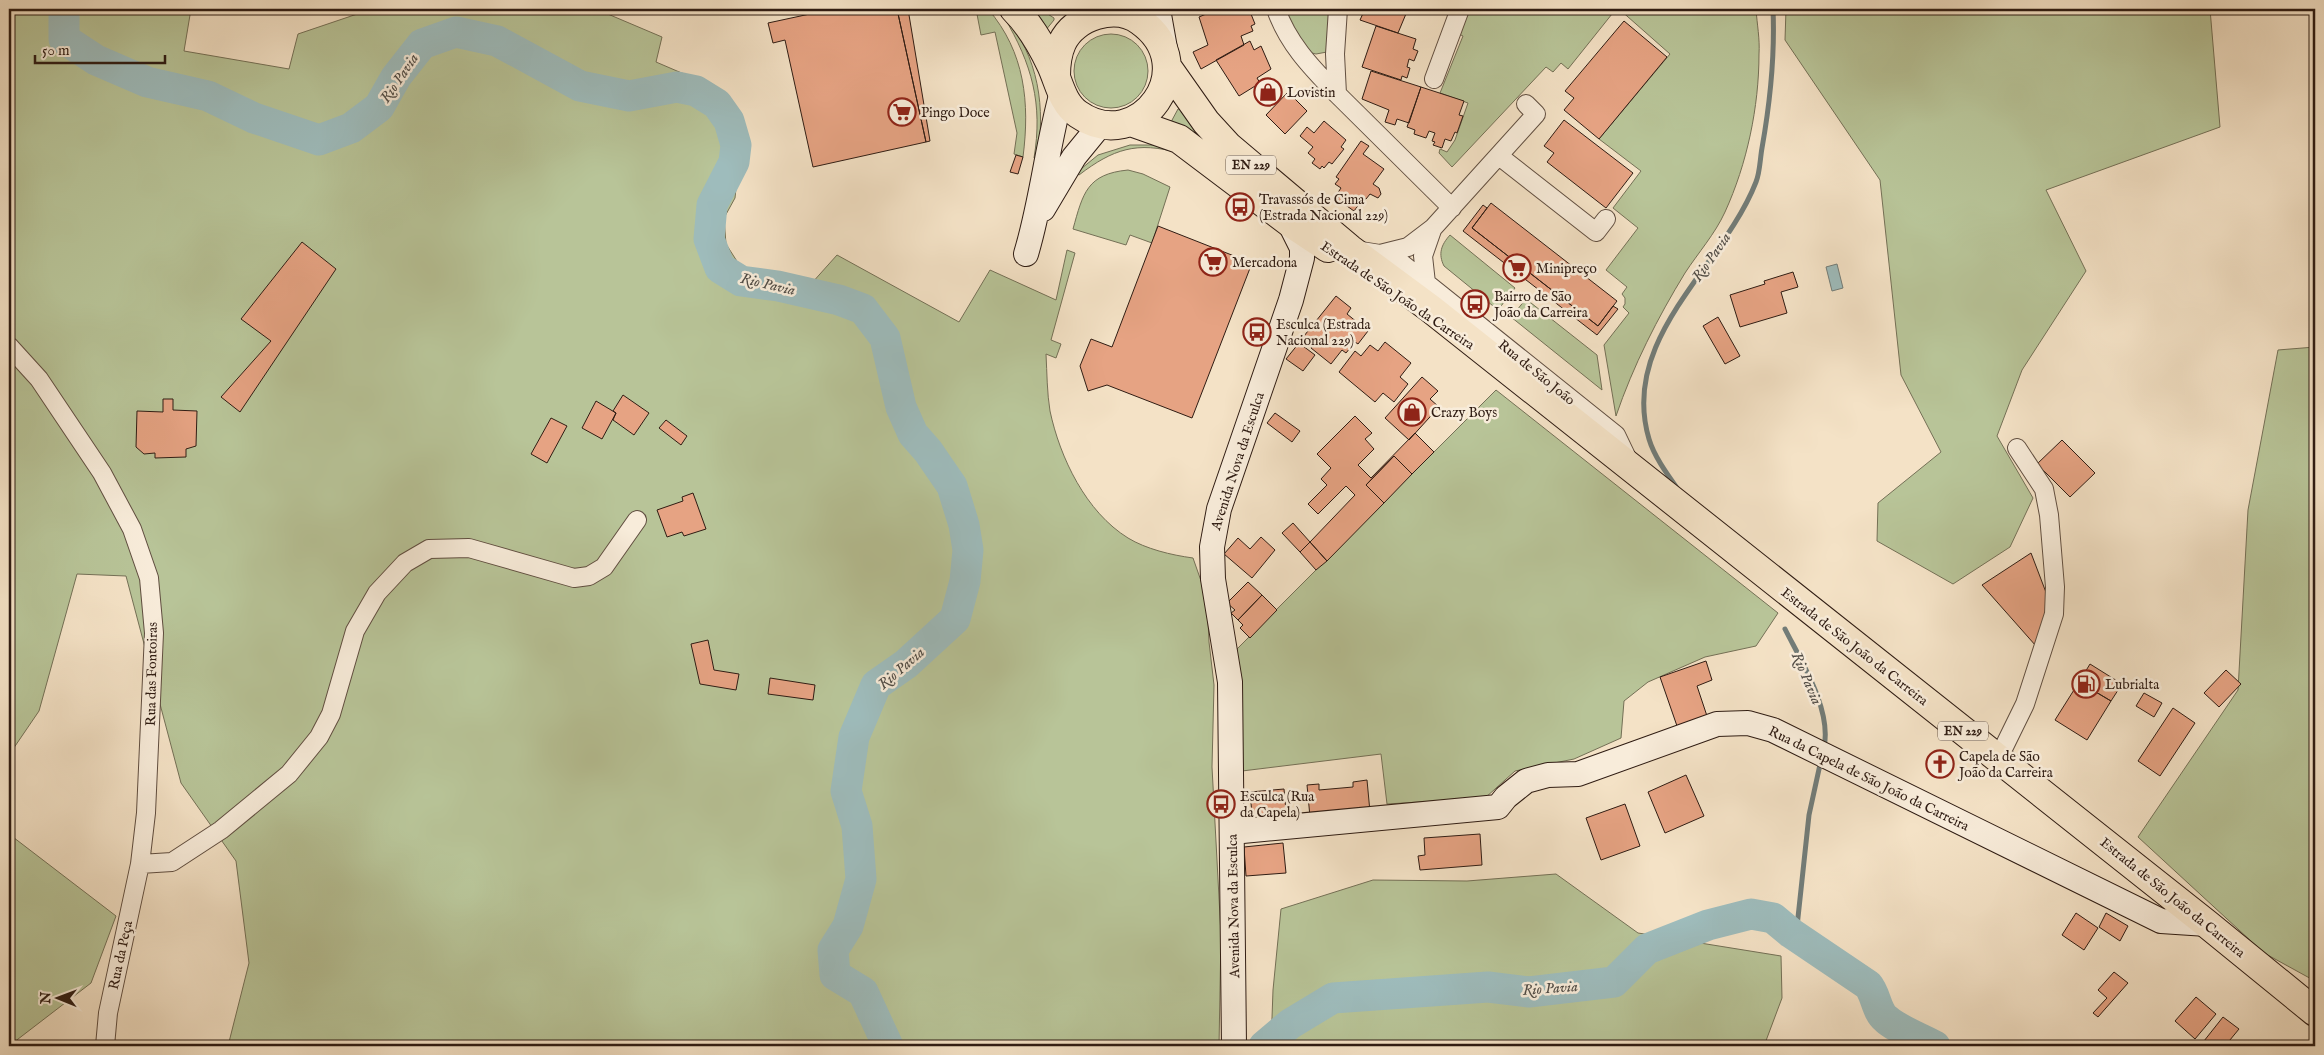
<svg xmlns="http://www.w3.org/2000/svg" width="2324" height="1055" font-family="'IM FELL English',serif">
  <rect width="100%" height="100%" fill="#f4e2c6"/>
  <filter id="stains"><feTurbulence type="fractalNoise" baseFrequency=".004" numOctaves="4"/><feColorMatrix values="0 0 0 0 .2 0 0 0 0 .09 0 0 0 0 .02 0 0 0 .5 -.17"/></filter>
  <radialGradient id="worn" r=".72"><stop offset=".6" stop-color="#630" stop-opacity="0"/><stop offset="1" stop-color="#630" stop-opacity=".3"/></radialGradient>
  <path fill="#b8c498" stroke="#747056" d="M9 9H191L184 51 289 69 298 34 372 9H596L662 37 656 62 705 83 730 105 744 146 738 169 735 198 724 218 726 244 740 266 811 284 837 255 959 322 990 270 1056 300 1067 250 1075 253 1051 340 1061 344 1056 358 1046 354C1047 373 1047 393 1050 411 1060 458 1086 512 1128 538 1146 549 1171 555 1193 558L1207 598 1209 642 1214 685 1212 767 1221 935 1219 1046H228L249 963 236 861 181 783 126 576 77 574 39 711 9 755Z
    M976 9H988C1025 52 1030 103 1023 157L1014 154 1017 133 995 32 981 35Z
    M1026 9H1040L1054 18V20L1045 31Z
    M1283 9H1329L1327 52 1316 54 1304 51Z
    M1470 9H1616L1568 69 1561 63 1553 72 1546 67 1452 167 1439 153 1440 149 1447 152 1455 140 1468 103 1440 93 1463 36 1459 34Z
    M1619 9H1756C1757 24 1760 39 1759 54 1759 107 1747 164 1725 212 1715 234 1698 253 1685 273 1658 317 1633 366 1616 416L1604 345 1629 313 1623 307 1625 304V298L1622 294 1627 287 1606 270 1638 228 1613 208 1641 171 1599 139 1670 54Z
    M1786 9H2210L2220 127 2046 190 2086 271 2022 370 1997 436 2033 498 2010 547 1953 584 1877 541 1878 503 1941 452 1901 375 1880 180 1785 40Z
    M1004 17C1039 55 1046 110 1037 158H1034C1043 104 1032 64 1004 17Z
    M1074 71a37 37 0 1 1 74 0a37 37 0 1 1-74 0Z
    M1178 109H1181L1198 127 1194 134 1171 122Z
    M1130 145H1164L1179 153C1137 141 1113 149 1079 175L1076 173 1098 155Z
    M1128 170 1143 174 1170 187 1152 243 1130 235 1126 245 1073 229C1083 193 1087 174 1128 170Z
    M1450 235 1515 288 1498 310 1444 266C1438 254 1441 245 1450 235Z
    M1526 299 1597 355 1602 390 1511 317Z
    M2315 347V981L2264 953 2138 837 2238 690 2248 510 2278 350Z
    M1496 390 1778 613 1756 646 1705 657 1648 682 1624 701 1621 738 1574 759 1515 771 1485 798 1387 804 1381 754 1242 771 1237 649Z
    M9 834 116 916 91 983 9 1046Z
    M1556 874 1638 933 1781 956 1782 998 1764 1046H1271L1273 990 1281 909 1373 880 1467 881Z"/>
  <path fill="#9ebcbc" stroke="#727c78" d="M1837 264 1843 288 1832 291 1826 267Z"/>
  <g fill="none" stroke-linecap="round" stroke-linejoin="round">
    <path stroke="#727c78" stroke-width="5" d="M1677 488C1667 474 1654 456 1649 439 1619 338 1723 267 1756 182 1760 172 1760 159 1762 148 1770 103 1775 55 1773 9
      M1785 629C1801 661 1832 710 1824 747
      M1796 936 1809 815 1821 760"/>
    <path stroke="#9ebcbc" stroke-width="31" d="M64 9V39L96 60 147 82 208 96 254 118 319 140 351 128 379 107 396 77 422 44 456 32 497 41 580 86 629 96 677 87 696 91 717 104 729 121 736 145 734 162 712 205 709 239 720 268 741 281 778 286 839 300 863 309 885 338 901 407 913 434 928 451 952 486 964 525 968 550 965 581 955 619 906 664 876 685 854 737 846 791 857 826 861 879 848 926 833 950 835 975 863 992 888 1046
      M1264 1046 1290 1024 1333 998 1488 987 1529 992 1614 982 1647 949 1708 925 1751 914 1773 918 1791 933 1868 985C1876 994 1876 1011 1886 1019 1898 1030 1921 1038 1935 1046"/>
  </g>
  <path fill="#e6a383" stroke="#2f1c13" d="M833 9H897L926 142 813 167 785 40 773 43 768 23Z
    M897 9H908L930 141 926 142Z
    M1218 9H1249L1255 24 1251 26 1253 31 1241 36 1244 45 1201 69 1193 52 1208 45 1199 17Z
    M1365 9H1408L1398 33 1360 20Z
    M1624 21 1667 57 1599 139 1564 110 1574 98 1565 91Z
    M1376 26 1416 39 1413 49 1418 51 1414 61 1409 59 1407 67 1410 68 1407 78 1402 76 1401 80 1362 67Z
    M1250 41 1254 50 1261 46 1271 69 1257 78 1260 83 1239 96 1216 60Z
    M1371 71 1421 87 1409 123 1397 119 1395 125 1385 122 1389 110 1362 99Z
    M1421 87 1464 101 1459 115 1463 116 1457 133 1455 132 1451 141 1445 139 1442 148 1433 145 1435 142 1432 141 1435 133 1429 131 1426 138 1414 134 1415 130 1407 127Z
    M1288 92 1307 111 1285 134 1266 115Z
    M1564 120 1633 173 1606 208 1547 162 1554 153 1544 146Z
    M1324 121 1346 140 1341 147 1344 149 1332 164 1329 162 1324 168 1322 166 1320 169 1312 163 1315 159 1308 153 1313 147 1300 136 1307 127 1314 133Z
    M1361 141 1369 146 1363 154 1384 169 1373 184 1379 188 1381 194 1378 198 1370 194 1366 199H1363L1354 211 1337 199 1340 196 1337 194 1341 188 1335 184 1339 179 1336 177Z
    M1016 155 1023 157 1018 174 1010 172Z
    M1491 203 1617 301 1598 326 1472 228Z
    M1483 205 1487 208 1472 228 1598 326 1613 306 1618 309 1597 335 1463 231Z
    M1158 226 1252 263 1192 418 1107 385 1088 391 1080 366 1091 339 1112 347Z
    M302 242 336 269 240 412 221 397 271 341 241 319Z
    M1793 272 1798 287 1781 292 1787 313 1740 327 1730 295 1765 284 1764 281Z
    M1336 296 1351 308 1347 314 1368 331 1358 344 1355 342 1346 353 1342 350 1331 364 1311 348 1314 344 1304 336Z
    M1718 317 1740 356 1725 364 1703 326Z
    M1385 342 1411 363 1400 377 1408 384 1394 402 1383 393 1375 402 1339 372 1355 351 1361 356 1370 345 1378 351Z
    M1299 343 1315 355 1303 371 1286 359Z
    M1422 377 1438 391 1430 399 1439 407 1409 440 1385 418Z
    M623 395 649 413 634 435 613 420 616 413 613 411Z
    M163 399H173V410L197 411 196 446 186 449V457L155 458V453L144 454 136 447 137 411 163 412Z
    M596 401 616 413 602 439 582 428Z
    M1275 413 1300 431 1292 442 1267 423Z
    M1355 416 1372 433 1365 439 1374 449 1358 465 1371 478 1415 433 1434 452 1412 474 1394 456 1366 485 1384 503 1327 561 1310 542 1355 495 1346 486 1318 514 1308 504 1327 485 1321 479 1331 468 1317 454Z
    M551 418 567 426 547 463 531 454Z
    M666 420 687 436 681 445 659 428Z
    M2062 440 2095 473 2070 497 2037 464Z
    M1394 456 1412 474 1384 503 1366 485Z
    M693 493 706 529 684 536 682 532 667 537 657 510 683 501 682 497Z
    M1293 523 1310 542 1300 552 1282 533Z
    M1261 537 1275 550 1252 578 1224 554 1238 538 1250 549Z
    M1310 542 1327 561 1316 570 1300 552Z
    M2031 553 2047 595V617L2036 646 1982 585Z
    M1248 582 1262 595 1238 620 1231 613 1235 610 1227 603Z
    M1262 595 1277 610 1250 638 1240 628 1243 625 1238 620Z
    M708 640 714 670 739 674 736 690 700 684 691 644Z
    M1706 661 1712 680 1697 686 1707 716 1677 726 1660 677Z
    M2090 664 2122 684 2111 701 2079 682Z
    M2226 670 2241 684 2219 707 2204 693Z
    M770 678 815 685 813 700 768 694Z
    M2079 682 2111 701 2087 740 2055 720Z
    M2144 693 2162 703 2154 717 2136 706Z
    M2173 708 2195 723 2160 776 2138 761Z
    M1941 751 1953 761 1939 777 1927 766Z
    M1686 775 1704 816 1665 833 1648 792Z
    M1367 780 1370 812 1310 817 1307 785 1319 784V790L1353 787V782Z
    M1284 789 1287 822 1253 825 1250 792Z
    M1625 804 1640 846 1601 860 1586 818Z
    M1480 834 1482 865 1420 870 1418 856 1425 855 1424 838Z
    M1283 843 1286 873 1246 876 1244 847Z
    M2076 913 2098 928 2084 950 2062 935Z
    M2106 913 2128 926 2120 941 2099 927Z
    M2114 972 2128 983 2098 1017 2093 1013 2107 998 2098 990Z
    M2196 997 2216 1014 2195 1039 2175 1021Z
    M2223 1017 2239 1029 2225 1046H2200Z"/>
  <g fill="none" stroke-linecap="round" stroke-linejoin="round">
    <g stroke="#604e40" stroke-width="20">
      <path id="street" d="M1276 9C1288 44 1312 68 1337 94
        M1338 9 1335 54 1337 94 1452 208
        M1434 79 1460 9
        M1499 156 1596 232 1606 219
        M1355 250 1380 254 1400 262 1616 435 1628 460
        M1380 254 1408 247 1433 228 1536 114 1526 104
        M1426 283 1423 256 1432 230
        M9 346 39 379 102 473 132 529 149 578 154 633 146 813 140 864 108 1013 105 1046
        M1998 759 2025 704 2054 614 2055 587 2049 515 2044 489 2017 448
        M140 864 172 862 221 830 289 774 319 737 331 714 355 631 377 593 405 563 429 549 469 548 574 578 589 576 604 567 637 520"/>
    </g>
    <g stroke="#2f1c13" stroke-width="26">
      <path id="secondary" d="M1158 9 1166 54
        M1043 209 1074 157 1101 124
        M1026 254C1042 201 1047 146 1062 92
        M1232 832 1498 807 1506 797 1526 781 1548 775 1578 774 1717 724 1748 723 1773 730 2161 921 2207 924
        M1234 1046 1230 682 1213 579 1212 547 1219 509 1291 300 1302 258V248L1289 222"/>
    </g>
    <g stroke="#2f1c13" stroke-width="30">
      <path id="primary" d="M1014 9C1029 24 1042 46 1051 65 1059 82 1062 103 1078 114 1139 157 1205 67 1140 21 1116 3 1074 16 1062 43 1057 54 1056 64 1056 76
        M1168 68 1206 122 1228 146 1350 249 1431 309 2207 924 2315 1012
        M1131 122 1179 139 1289 222 1328 248"/>
    </g>
    <use href="#street" stroke="#f8ecda" stroke-width="18"/>
    <use href="#secondary" stroke="#f8ecda" stroke-width="24"/>
    <use href="#primary" stroke="#f4e2c6" stroke-width="28"/>
  </g>
  <defs>
    <g id="shop-ring" transform="scale(1.4375)"><circle r="9.5" fill="#f8ecda" stroke="#8f2418" stroke-width="1.5"/><path d="M-5-2.5h2.3a2.7 3.5 0 0 1 5.4 0H5L5.5 6h-11ZM-1.5-2.5h3a1.5 2.3 0 0 0-3 0Z" fill="#8f2418"/></g>
    <g id="supermarket-ring" transform="scale(1.4375)"><circle r="9.5" fill="#f8ecda" stroke="#8f2418" stroke-width="1.5"/><path d="M-6-5.5h2.5l.6 2H6L4.5 2H-2.5L-4.4-4H-6ZM-1.5 3.2a1.3 1.3 0 1 0 .1 0ZM3 3.2a1.3 1.3 0 1 0 .1 0Z" fill="#8f2418"/></g>
    <g id="bus-ring" transform="scale(1.4375)"><circle r="9.5" fill="#f8ecda" stroke="#8f2418" stroke-width="1.5"/><path d="M-5-6H5V4H4V6H2V4H-2V6H-4V4H-5ZM-3.5-4V0h7V-4ZM-3.5 1.2v1.5H-2V1.2ZM2 1.2v1.5H3.5V1.2Z" fill="#8f2418"/></g>
    <g id="fuel-ring" transform="scale(1.4375)"><circle r="9.5" fill="#f8ecda" stroke="#8f2418" stroke-width="1.5"/><path d="M-5.5-6h7V0h2V4h1.3V-2.5L3-4.5l.8-.8L6-3V5H2.5V1h-1V6h-7ZM-4.2-4.7v3.2H.2V-4.7Z" fill="#8f2418"/></g>
    <g id="church-ring" transform="scale(1.4375)"><circle r="9.5" fill="#f8ecda" stroke="#8f2418" stroke-width="1.5"/><path d="M-1.2-6h2.4v3.5h3.3v2.4h-3.3V6h-2.4V-.1h-3.3v-2.4h3.3Z" fill="#8f2418"/></g>
  </defs>
  <g fill-rule="evenodd">
    <use href="#shop-ring" x="1268" y="92"/>
    <use href="#supermarket-ring" x="902" y="112"/>
    <use href="#bus-ring" x="1240" y="207"/>
    <use href="#supermarket-ring" x="1213" y="262"/>
    <use href="#supermarket-ring" x="1517" y="268"/>
    <use href="#bus-ring" x="1475" y="304"/>
    <use href="#bus-ring" x="1257" y="332"/>
    <use href="#shop-ring" x="1412" y="412"/>
    <use href="#fuel-ring" x="2086" y="684"/>
    <use href="#church-ring" x="1940" y="764"/>
    <use href="#bus-ring" x="1221" y="804"/>
  </g>
  <g text-anchor="middle" stroke-width="5" stroke-linejoin="round" paint-order="stroke">
    <g fill="#f8ecda" stroke="#6b5a4f" stroke-width="1">
      <rect x="1226" y="155.5" width="50" height="19" rx="4"/>
      <rect x="1938" y="721.5" width="50" height="19" rx="4"/>
    </g>
    <g font-size="12" font-weight="bold" fill="#2f1c13">
      <text x="1251" y="169">EN 229</text>
      <text x="1963" y="735">EN 229</text>
    </g>
    <g font-size="14" fill="#2f1c13" stroke="#f8ecda" text-anchor="start">
      <text x="1287" y="97">Lovistin</text>
      <text x="921" y="117">Pingo Doce</text>
      <text x="1259" y="204">Travassós de Cima<tspan x="1259" dy="16">(Estrada Nacional 229)</tspan></text>
      <text x="1232" y="267">Mercadona</text>
      <text x="1536" y="273">Minipreço</text>
      <text x="1494" y="301">Bairro de São<tspan x="1494" dy="16">João da Carreira</tspan></text>
      <text x="1276" y="329">Esculca (Estrada<tspan x="1276" dy="16">Nacional 229)</tspan></text>
      <text x="1431" y="417">Crazy Boys</text>
      <text x="2105" y="689">Lubrialta</text>
      <text x="1959" y="761">Capela de São<tspan x="1959" dy="16">João da Carreira</tspan></text>
      <text x="1240" y="801">Esculca (Rua<tspan x="1240" dy="16">da Capela)</tspan></text>
    </g>
    <g font-size="14" fill="#2f1c13" stroke="#f8ecda">
      <text transform="translate(1398 295) rotate(34)" y="5">Estrada de São João da Carreira</text>
      <text transform="translate(1537 372) rotate(39)" y="5">Rua de São João</text>
      <text transform="translate(1237 461) rotate(-72)" y="5">Avenida Nova da Esculca</text>
      <text transform="translate(1855 646) rotate(38)" y="5">Estrada de São João da Carreira</text>
      <text transform="translate(151 674) rotate(-89)" y="5">Rua das Fontoiras</text>
      <text transform="translate(1869 778) rotate(26)" y="5">Rua da Capela de São João da Carreira</text>
      <text transform="translate(2173 897) rotate(39)" y="5">Estrada de São João da Carreira</text>
      <text transform="translate(1233 906) rotate(-91)" y="5">Avenida Nova da Esculca</text>
      <text transform="translate(120 955) rotate(-78)" y="5">Rua da Peça</text>
    </g>
    <g font-size="15" font-style="italic" fill="#504c46" stroke="#f8ecda">
      <text transform="translate(399 78) rotate(-56)" y="5">Rio Pavia</text>
      <text transform="translate(1711 257) rotate(-55)" y="5">Rio Pavia</text>
      <text transform="translate(768 284) rotate(13)" y="5">Rio Pavia</text>
      <text transform="translate(901 668) rotate(-41)" y="5">Rio Pavia</text>
      <text transform="translate(1807 678) rotate(67)" y="5">Rio Pavia</text>
      <text transform="translate(1550 988) rotate(-4)" y="5">Rio Pavia</text>
    </g>
  </g>
  <rect width="2324" height="1055" fill="none" stroke="#f4e2c6" stroke-width="30"/>
  <rect x="10" y="10" width="2304" height="1035" fill="none" stroke="#2f1c13" stroke-width="2.5"/>
  <rect x="15" y="15" width="2294" height="1025" fill="none" stroke="#2f1c13"/>
  <g transform="translate(58 998) rotate(271)" stroke="#f8ecda" stroke-width="4" paint-order="stroke">
  <path d="M0-4L9 19L0 12L-9 19Z" fill="#2f1c13"/>
  <text y="-8" font-size="14" font-weight="bold" text-anchor="middle" fill="#2f1c13">N</text>
  </g>
  <path d="M35 55v8h130v-8" fill="none" stroke="#2f1c13" stroke-width="2.5"/>
  <text x="42" y="55" font-size="15" fill="#2f1c13" stroke="#f8ecda" stroke-width="4" paint-order="stroke">50 m</text>
  <rect width="100%" height="100%" filter="url(#stains)"/>
  <rect width="100%" height="100%" fill="url(#worn)"/>
</svg>
